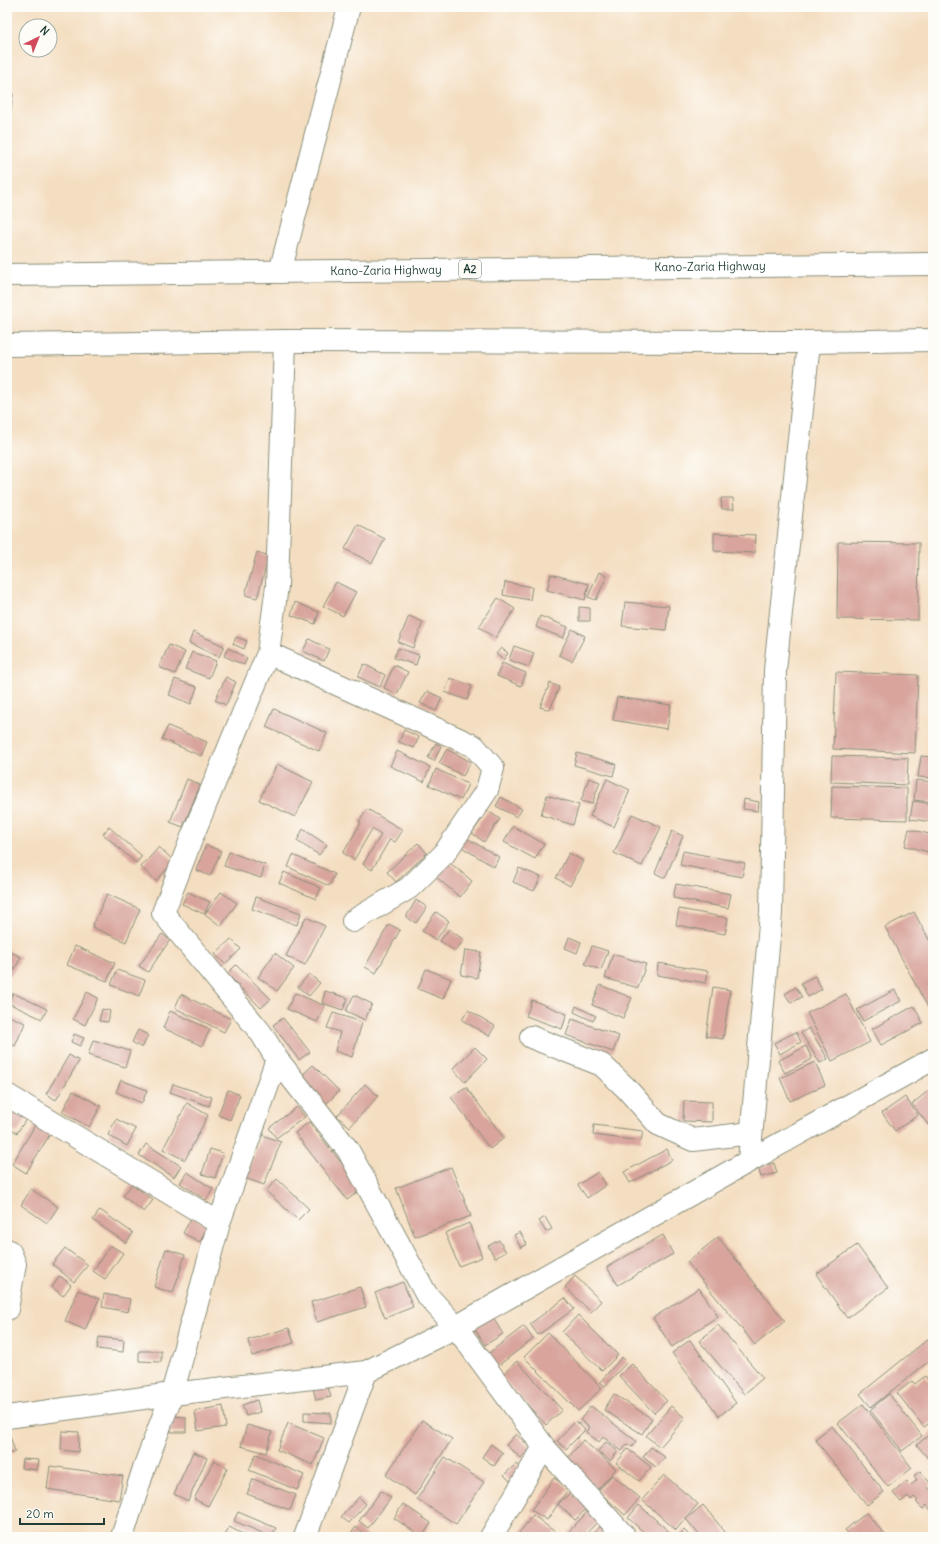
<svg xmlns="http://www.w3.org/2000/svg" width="940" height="1544" font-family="Delius,sans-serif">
  <rect width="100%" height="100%" fill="#fdfcf7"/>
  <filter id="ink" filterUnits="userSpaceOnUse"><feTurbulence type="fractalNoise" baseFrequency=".025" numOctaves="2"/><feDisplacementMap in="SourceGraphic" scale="8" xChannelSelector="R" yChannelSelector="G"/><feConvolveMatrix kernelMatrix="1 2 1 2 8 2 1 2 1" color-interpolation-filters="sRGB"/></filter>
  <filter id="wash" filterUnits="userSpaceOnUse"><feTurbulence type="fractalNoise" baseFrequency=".012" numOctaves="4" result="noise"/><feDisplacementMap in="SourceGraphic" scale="16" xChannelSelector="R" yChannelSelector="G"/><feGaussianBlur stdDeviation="0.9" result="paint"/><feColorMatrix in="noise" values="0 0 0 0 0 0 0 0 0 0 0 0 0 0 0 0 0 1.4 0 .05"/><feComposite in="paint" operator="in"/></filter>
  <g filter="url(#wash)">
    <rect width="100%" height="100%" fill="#f4dec1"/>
    <g id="blocks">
      <path fill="#d8a49b" d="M7 93 13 94 8 131H7Z
        M721 498H733L734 509H722Z
        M358 525 385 539 372 563 345 549Z
        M714 533 756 535 755 553 714 551Z
        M838 542 919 543 918 620 837 619Z
        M257 552 269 556 257 598 245 595Z
        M599 572 607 576 596 600 588 597Z
        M551 574 589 584 585 600 547 590Z
        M336 582 356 592 343 616 323 606Z
        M505 582 532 587 530 600 503 595Z
        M498 598 515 609 495 638 479 627Z
        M295 602 319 612 315 624 291 615Z
        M625 602 669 606 666 630 622 626Z
        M579 607 590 608V621H579Z
        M409 616 423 622 413 648 398 642Z
        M540 616 568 627 563 638 536 627Z
        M572 629 585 636 572 661 559 655Z
        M193 632 224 646 219 657 189 643Z
        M236 637 247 641 244 649 233 644Z
        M932 637H933V688H929Z
        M309 639 329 649 324 661 303 651Z
        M169 645 185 652 175 674 159 667Z
        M514 646 534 653 529 667 509 660Z
        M228 648 247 658 244 665 224 656Z
        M398 648 419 655 416 665 394 658Z
        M501 648 508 653 503 660 496 654Z
        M192 652 216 661 209 678 185 669Z
        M502 663 526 673 521 686 497 676Z
        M364 664 385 675 380 687 358 677Z
        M394 665 408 672 397 694 384 688Z
        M836 672 918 675 915 753 833 749Z
        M226 677 236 682 226 705 215 700Z
        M450 678 472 686 467 700 445 692Z
        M175 679 197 687 191 704 169 695Z
        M550 683 559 687 550 710 540 707Z
        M427 691 442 698 436 711 420 703Z
        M617 697 671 705 667 729 613 720Z
        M274 709 327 733 319 751 266 727Z
        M168 726 207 742 201 756 162 739Z
        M404 730 419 737 414 748 399 742Z
        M436 743 441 746 434 761 428 758Z
        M447 749 471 762 463 776 439 763Z
        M397 751 430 767 424 782 390 766Z
        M577 753 616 764 613 776 574 765Z
        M832 756 908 758 907 785 831 782Z
        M921 756 933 757V778L918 777Z
        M277 764 313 782 295 817 259 800Z
        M436 769 468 784 461 800 429 785Z
        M589 778 600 782 592 804 581 801Z
        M187 779 200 785 183 827 170 822Z
        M607 779 630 790 614 827 590 816Z
        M916 780 933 782V802L914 800Z
        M832 786 907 788V820L831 818Z
        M547 795 579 805 573 825 541 815Z
        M501 797 522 809 517 817 496 806Z
        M744 799 759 802 758 811 743 809Z
        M913 801 933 804V822L910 819Z
        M367 809 403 830 395 842 390 839 372 870 363 864 381 835 372 829 354 860 343 853 361 823 359 822Z
        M488 811 500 819 484 842 472 833Z
        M632 814 661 827 642 866 614 853Z
        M513 826 544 844 535 859 504 842Z
        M109 827 142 856 136 863 103 834Z
        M303 829 327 845 319 855 297 841Z
        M909 829 933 835V853L905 846Z
        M672 831 683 836 665 878 655 873Z
        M465 837 499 857 494 867 460 846Z
        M418 843 427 853 396 882 387 872Z
        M206 845 221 851 210 876 196 870Z
        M159 847 174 861 156 881 141 867Z
        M683 851 745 863 742 877 680 865Z
        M229 852 265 865 261 878 224 866Z
        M569 853 583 861 570 886 556 878Z
        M293 855 335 874 329 886 288 867Z
        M449 862 472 881 460 897 436 877Z
        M519 868 541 877 534 891 513 882Z
        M284 872 321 888 316 899 279 883Z
        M676 884 731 894 728 908 673 898Z
        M188 892 210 902 204 914 182 904Z
        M221 892 237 903 221 926 205 914Z
        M107 894 140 909 126 942 92 927Z
        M256 897 301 913 297 925 252 909Z
        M416 900 427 907 416 923 406 917Z
        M679 909 728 918 725 934 676 925Z
        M436 912 449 921 436 940 422 931Z
        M914 912 933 947V1017L885 927Z
        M306 917 325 926 305 965 286 956Z
        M389 924 400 930 376 973 365 967Z
        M449 929 464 940 455 951 440 941Z
        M162 934 170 940 148 972 139 966Z
        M569 937 581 942 577 953 565 948Z
        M231 939 241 949 225 964 215 954Z
        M75 946 115 963 107 981 67 965Z
        M592 946 608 951 601 970 585 964Z
        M7 950 21 957 11 976 7 974Z
        M465 950 481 952 477 978 461 975Z
        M275 953 294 968 277 991 258 977Z
        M613 954 646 964 638 988 605 978Z
        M658 963 708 971 706 983 657 975Z
        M236 965 271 999 261 1008 227 974Z
        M426 969 451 979 443 999 418 989Z
        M117 970 145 980 139 996 111 985Z
        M309 974 320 983 309 996 298 987Z
        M815 976 822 989 808 997 801 983Z
        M600 985 632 998 623 1018 592 1005Z
        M713 987 730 990 723 1039 706 1036Z
        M796 987 802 997 791 1003 785 994Z
        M895 990 901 1001 863 1021 857 1010Z
        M325 991 348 998 343 1010 322 1003Z
        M87 992 98 998 85 1025 73 1019Z
        M13 993 47 1009 42 1019 8 1003Z
        M295 993 325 1006 317 1022 287 1009Z
        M181 994 231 1019 224 1032 175 1008Z
        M846 994 870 1042 832 1061 807 1013Z
        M354 995 372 1004 365 1020 346 1011Z
        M532 1000 567 1014 562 1029 526 1016Z
        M576 1006 596 1016 593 1021 574 1012Z
        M914 1006 923 1023 881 1045 872 1029Z
        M102 1009 110 1011 108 1022 99 1021Z
        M468 1010 495 1026 489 1036 462 1020Z
        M170 1011 210 1029 202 1046 163 1028Z
        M333 1013 359 1021V1022L362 1023 352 1057 335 1051 340 1032 327 1028Z
        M9 1016 25 1023 15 1046 7 1042V1020Z
        M283 1018 310 1052 299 1060 273 1025Z
        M572 1019 619 1036 613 1052 566 1035Z
        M809 1028 828 1059 820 1063 801 1033Z
        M138 1030 148 1035 142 1048 132 1042Z
        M796 1032 801 1042 780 1054 774 1043Z
        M74 1034 84 1038 80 1046 71 1042Z
        M93 1040 130 1051 125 1067 88 1055Z
        M806 1046 812 1059 785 1073 778 1061Z
        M475 1047 487 1059 465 1082 453 1069Z
        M69 1055 79 1061 56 1100 46 1094Z
        M815 1062 825 1085 790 1101 780 1078Z
        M313 1065 339 1091 325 1105 299 1078Z
        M121 1080 147 1090 142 1103 116 1092Z
        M173 1084 212 1097 209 1106 170 1092Z
        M365 1084 378 1096 350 1127 337 1116Z
        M466 1087 504 1138 490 1149 451 1097Z
        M933 1087V1131L912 1104Z
        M228 1090 240 1095 230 1120 218 1115Z
        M73 1091 101 1106 89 1127 62 1112Z
        M905 1097 918 1115 895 1131 882 1113Z
        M7 1100 30 1113 17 1133 7 1126Z
        M684 1101 712 1102V1122L683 1121Z
        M187 1103 208 1115 185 1160 163 1149Z
        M297 1107 305 1117 276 1138 269 1128Z
        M116 1119 136 1129 127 1146 108 1135Z
        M37 1122 52 1131 26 1173 12 1164Z
        M309 1122 362 1189 347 1200 295 1133Z
        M594 1125 643 1131 641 1141 593 1135Z
        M262 1135 281 1142 264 1185 245 1178Z
        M146 1144 181 1166 174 1177 139 1155Z
        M210 1149 223 1153 215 1178 202 1174Z
        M667 1149 672 1160 630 1183 624 1172Z
        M774 1163 777 1173 761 1177 758 1168Z
        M451 1167 471 1216 415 1237 396 1188Z
        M933 1170V1181L927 1175Z
        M187 1172 213 1189 206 1200 180 1183Z
        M598 1172 606 1185 587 1198 578 1185Z
        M277 1179 309 1209 298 1220 266 1191Z
        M132 1184 153 1200 144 1212 123 1196Z
        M31 1189 58 1207 47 1223 21 1205Z
        M100 1210 133 1233 126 1243 93 1220Z
        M192 1217 208 1225 200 1242 183 1233Z
        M545 1217 552 1229 546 1232 539 1221Z
        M469 1223 482 1257 459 1266 445 1233Z
        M520 1232 527 1244 521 1248 514 1235Z
        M663 1235 673 1254 618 1285 607 1267Z
        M718 1237 785 1321 755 1345 687 1262Z
        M499 1240 506 1252 495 1258 488 1246Z
        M110 1245 123 1253 105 1279 93 1271Z
        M857 1245 888 1288 847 1318 816 1274Z
        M65 1248 88 1265 74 1282 52 1264Z
        M166 1249 185 1255 173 1293 154 1287Z
        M60 1276 71 1285 63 1296 52 1287Z
        M575 1276 601 1301 591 1312 565 1287Z
        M403 1282 413 1307 385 1318 375 1293Z
        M360 1287 366 1307 317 1322 311 1302Z
        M699 1288 718 1316 672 1347 653 1318Z
        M78 1290 99 1299 85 1330 65 1321Z
        M104 1294 130 1299 128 1312 102 1307Z
        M565 1298 574 1309 538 1335 530 1324Z
        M578 1315 618 1355 602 1371 562 1332Z
        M492 1316 503 1334 485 1345 474 1328Z
        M718 1325 763 1378 744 1394 699 1341Z
        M524 1326 533 1339 495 1368 485 1356Z
        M289 1328 294 1343 252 1356 248 1340Z
        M548 1333 602 1388 578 1411 524 1357Z
        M933 1335V1358L871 1407 860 1394Z
        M99 1337 124 1340 123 1352 97 1349Z
        M690 1340 736 1403 719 1416 672 1353Z
        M139 1351H161V1362L139 1361Z
        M622 1357 627 1362 605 1386 600 1382Z
        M517 1361 562 1410 546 1425 501 1376Z
        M632 1364 667 1401 654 1413 619 1376Z
        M933 1372V1383L928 1376Z
        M925 1376 933 1385V1424L931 1422 924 1427 897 1393 912 1381 915 1384Z
        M327 1384 331 1397 316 1400 313 1388Z
        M614 1394 652 1419 642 1434 604 1410Z
        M889 1394 922 1436 902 1451 870 1410Z
        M257 1400 260 1412 246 1416 242 1405Z
        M863 1404 912 1468 888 1487 838 1423Z
        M223 1406 226 1427 198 1431 195 1411Z
        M591 1406 636 1441 632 1447 627 1444 622 1451 603 1437 599 1442 586 1432 589 1427 580 1420Z
        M671 1406 685 1418 660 1447 646 1436Z
        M304 1412 331 1413V1423L304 1421Z
        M172 1416 186 1417V1432H171Z
        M422 1420 452 1439 415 1495 386 1475Z
        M576 1421 585 1430 566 1449 557 1441Z
        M288 1423 324 1438 313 1465 277 1450Z
        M247 1425 272 1432 266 1453 241 1446Z
        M832 1426 884 1492 867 1505 815 1439Z
        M62 1431 79 1432 78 1452 61 1450Z
        M933 1431V1460L931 1462 917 1445Z
        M516 1434 531 1448 521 1458 506 1445Z
        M10 1436 15 1452 7 1454V1437Z
        M583 1440 616 1469 597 1490 565 1461Z
        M606 1442 618 1451 610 1461 598 1451Z
        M491 1444 503 1453 494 1466 482 1457Z
        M651 1447 665 1457 656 1467 643 1457Z
        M628 1449 651 1467 639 1481 616 1463Z
        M193 1452 207 1458 188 1501 174 1494Z
        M256 1454 304 1475 297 1490 249 1470Z
        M445 1457 484 1482 456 1524 417 1499Z
        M22 1459 39 1460 37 1470 21 1468Z
        M214 1460 228 1468 208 1506 194 1499Z
        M516 1464 521 1470 510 1481 504 1475Z
        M50 1466 123 1476 119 1500 47 1489Z
        M920 1471 931 1484 928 1487 933 1493V1513L927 1505 923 1509 916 1502 918 1501 914 1497 911 1500 908 1496 901 1502 893 1493 907 1481 911 1485 917 1480 914 1476Z
        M612 1475 640 1498 625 1515 598 1491Z
        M664 1475 698 1504 676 1530 642 1500Z
        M554 1478 569 1488 547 1520 531 1510Z
        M253 1479 296 1495 290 1510 247 1494Z
        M381 1491 391 1498 368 1528 359 1521Z
        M571 1492 587 1508 575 1520 558 1504Z
        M359 1497 366 1504 349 1523 341 1517Z
        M403 1504 431 1523 422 1537 394 1518Z
        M639 1505 674 1536 673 1537H649L628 1518Z
        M703 1505 729 1537H701L686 1519Z
        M588 1511 598 1521 583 1537H566L565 1536Z
        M238 1512 276 1528 272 1537 234 1521Z
        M866 1513 887 1537H851L845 1530Z
        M533 1515 555 1532 551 1537H516Z
        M602 1525 613 1537H589Z
        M229 1527 249 1537H224Z
        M356 1527 368 1537H348Z
        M684 1530 691 1537H677Z"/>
    </g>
  </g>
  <g filter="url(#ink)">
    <use href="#blocks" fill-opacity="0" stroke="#8a8e7a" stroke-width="1"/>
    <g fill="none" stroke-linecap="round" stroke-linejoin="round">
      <g stroke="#8a8e7a" stroke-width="24">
        <path id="street" d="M280 272 349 7
          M285 341 277 586 268 653 192 837 163 913 261 1033 277 1059 348 1150 426 1294 456 1327 544 1447 625 1537
          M268 653 474 746 493 768 487 790 444 854 409 888 353 921
          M531 1037 602 1065 626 1088 658 1124 693 1140 751 1133
          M7 1095 219 1223
          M749 1161 771 913 775 670 809 342
          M7 1250 10 1252 15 1264 7 1309
          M122 1537 144 1468 172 1394 219 1223 277 1059
          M305 1537 366 1372
          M491 1537 544 1447"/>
      </g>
      <g stroke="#8a8e7a" stroke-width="24">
        <path id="secondary" d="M7 1417 172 1394 366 1372 456 1327 749 1161 933 1059"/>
      </g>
      <g stroke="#8a8e7a" stroke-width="24">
        <g id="highway">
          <path id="s1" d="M7 275 933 264"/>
          <path d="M7 345 285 341 809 342 933 340"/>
        </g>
      </g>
      <use href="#street" stroke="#fff" stroke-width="22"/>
      <use href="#secondary" stroke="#fff" stroke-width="22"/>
      <use href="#highway" stroke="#fff" stroke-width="22"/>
    </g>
  </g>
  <g text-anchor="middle" stroke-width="3.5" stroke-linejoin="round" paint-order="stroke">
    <rect fill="#fdfcf7" stroke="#62766e" stroke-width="1" x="459" y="260" width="22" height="18" rx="3"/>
    <g font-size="11" font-weight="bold" fill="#1f3d34">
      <text x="470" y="273">A2</text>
    </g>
    <g font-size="12" fill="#1f3d34" stroke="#fdfcf7">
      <text dy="4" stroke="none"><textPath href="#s1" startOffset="703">Kano-Zaria Highway</textPath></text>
      <text dy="4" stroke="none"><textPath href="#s1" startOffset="379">Kano-Zaria Highway</textPath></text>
    </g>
  </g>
  <rect width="940" height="1544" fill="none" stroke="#fdfcf7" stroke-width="24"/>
  <g transform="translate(38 38) rotate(43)"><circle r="19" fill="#fdfcf7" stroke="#a4b0a9"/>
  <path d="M0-3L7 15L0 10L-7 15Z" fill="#d1495b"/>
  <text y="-6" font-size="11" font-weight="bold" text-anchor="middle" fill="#1f3d34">N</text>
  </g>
  <path d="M20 1518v6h84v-6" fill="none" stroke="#1f3d34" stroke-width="2"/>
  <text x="26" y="1518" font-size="12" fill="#1f3d34" stroke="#fdfcf7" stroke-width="3" paint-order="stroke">20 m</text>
</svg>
